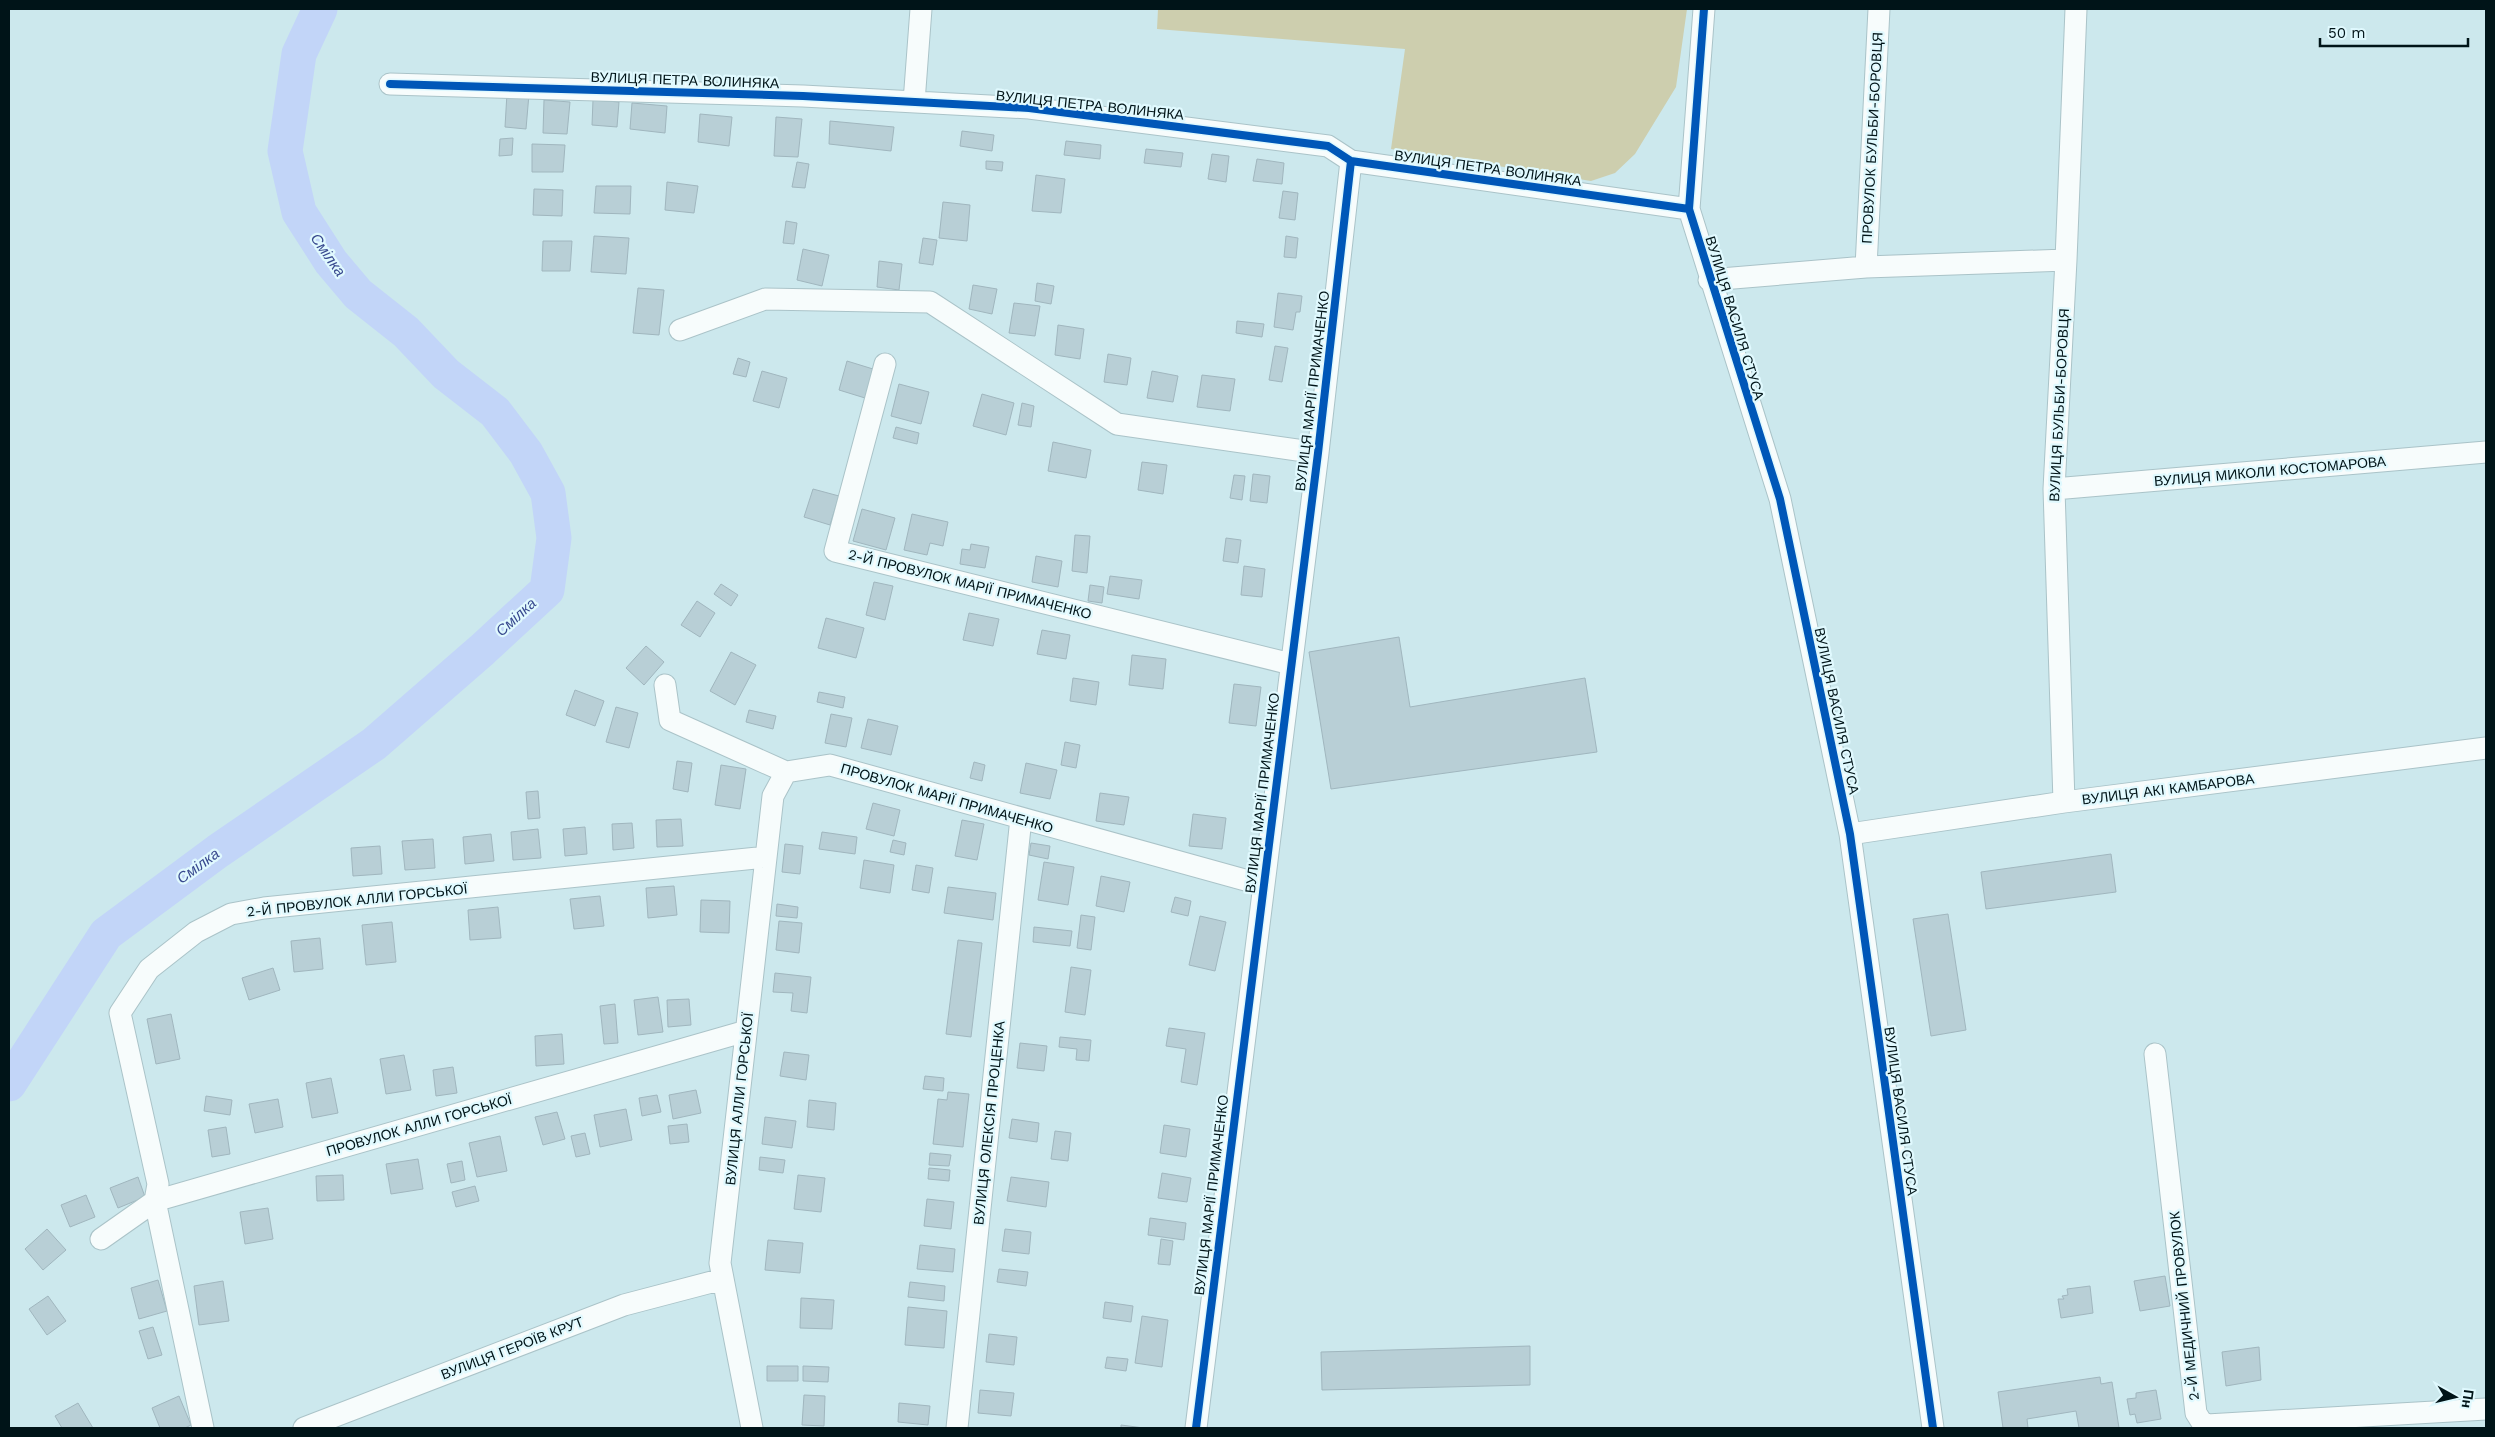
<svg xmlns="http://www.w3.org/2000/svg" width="2495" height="1437" font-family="'Work Sans',sans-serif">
  <rect width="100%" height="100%" fill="#cce8ed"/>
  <path fill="#cdceae" d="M1158 9H1687L1676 87 1635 154 1615 173 1591 181 1391 149 1405 49 1157 29Z"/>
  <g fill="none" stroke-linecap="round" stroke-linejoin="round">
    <path stroke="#c2d5f8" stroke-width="35" d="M9 1084 106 934 218 851 374 744 482 650 547 590 554 538 548 493 526 453 495 412 446 374 406 332 358 294 331 262 299 212 285 151 299 54 320 9"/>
  </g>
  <path fill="#b8cfd6" stroke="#a0b6be" d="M507 93 529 94 526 129 505 127Z
    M544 100 570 102 567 134 543 133Z
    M593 100 619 102 617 127 592 125Z
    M632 103 667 106 665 133 630 129Z
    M700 114 732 117 729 146 698 142Z
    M776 117 802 119 798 157 774 156Z
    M830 121 894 127 891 151 829 144Z
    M962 131 994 135 992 151 960 146Z
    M513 138 512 155 499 156 500 139Z
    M1066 141 1101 145 1100 159 1064 155Z
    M532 144 565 145 563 172H532Z
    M1146 149 1183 153 1181 167 1144 163Z
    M1212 154 1229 156 1226 182 1208 179Z
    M1257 159 1284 163 1282 184 1253 181Z
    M986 161 1003 162 1002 171 986 169Z
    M797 162 809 164 805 188 792 187Z
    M1036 175 1065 179 1061 213 1032 211Z
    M667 182 698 186 694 213 665 210Z
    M596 186H631L630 214 594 213Z
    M534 189 563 190 562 216 533 215Z
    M1283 191 1298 193 1295 220 1279 218Z
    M943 202 970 205 967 241 939 238Z
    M786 221 797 223 794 244 783 243Z
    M594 236 629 238 626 274 591 272Z
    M1286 236 1298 238 1296 258 1284 257Z
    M923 238 937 240 933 265 919 263Z
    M543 241H572L570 271H542Z
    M803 249 829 255 822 286 797 280Z
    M879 261 902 264 899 290 877 287Z
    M1037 283 1054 286 1051 304 1035 301Z
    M973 285 997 289 992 314 969 309Z
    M638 288 664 290 659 335 633 333Z
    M1278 293 1302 296 1300 312H1296L1293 330 1274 327Z
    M1014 303 1040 306 1035 336 1009 333Z
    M1237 321 1264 324 1262 337 1236 333Z
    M1058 325 1084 329 1080 359 1055 355Z
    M1275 346 1288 348 1282 382 1269 380Z
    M1108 354 1131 358 1127 385 1104 382Z
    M738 358 750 362 746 377 733 374Z
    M847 361 873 369 865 398 839 390Z
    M762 371 787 378 779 408 753 401Z
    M1152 371 1178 376 1173 402 1147 398Z
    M1202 375 1235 379 1230 411 1197 407Z
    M899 384 929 392 921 424 891 416Z
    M982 394 1014 403 1006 435 973 426Z
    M1022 403 1034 406 1031 427 1018 425Z
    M896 427 919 433 917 444 893 438Z
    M1053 442 1091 450 1086 478 1048 471Z
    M1142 462 1167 465 1163 494 1138 490Z
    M1253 474 1270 476 1267 503 1250 501Z
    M1234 475 1245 476 1242 500 1230 498Z
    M813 489 839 496 830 525 804 517Z
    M862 509 895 518 886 550 853 541Z
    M912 514 948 522 943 546 930 543 927 555 904 550Z
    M1075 535 1090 536 1087 573 1072 571Z
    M1226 538 1241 540 1238 563 1223 561Z
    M971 544 989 547 985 568 960 564 962 549 970 550Z
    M1036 556 1062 561 1058 587 1032 582Z
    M1244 566 1265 569 1262 597 1241 595Z
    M1110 576 1142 580 1139 599 1107 594Z
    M874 582 893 586 885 620 866 615Z
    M721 584 738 595 731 606 714 594Z
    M1090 585 1104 587 1102 603 1088 601Z
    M697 601 715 613 700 637 681 625Z
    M969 613 999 619 993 646 963 640Z
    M826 618 864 628 856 658 818 648Z
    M1042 630 1070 635 1066 659 1037 654Z
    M1399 637 1410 707 1585 678 1597 752 1331 789 1309 652Z
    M646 646 664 662 644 685 626 668Z
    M731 652 756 665 735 705 710 691Z
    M1132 655 1166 659 1163 689 1129 685Z
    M1073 678 1099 682 1096 705 1070 701Z
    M1234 684 1261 687 1256 726 1229 723Z
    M575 690 604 701 595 726 566 715Z
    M819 692 845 697 843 708 817 702Z
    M616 707 638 713 629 748 606 742Z
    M749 710 776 716 773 729 746 722Z
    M831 714 852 718 846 747 825 743Z
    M868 719 898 726 891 755 861 748Z
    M1065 742 1080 745 1076 768 1061 765Z
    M677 761 692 763 688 792 673 789Z
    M974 762 985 765 982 781 970 778Z
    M1026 763 1057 770 1050 799 1020 793Z
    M721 765 746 769 740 809 715 805Z
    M538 791 540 818 528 819 526 792Z
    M1100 793 1129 797 1124 825 1096 821Z
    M873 803 900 810 894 836 866 829Z
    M1193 814 1226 818 1222 849 1189 846Z
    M681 819 683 846 657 847 656 820Z
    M962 820 984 824 977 860 955 856Z
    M632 823 634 848 613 850 612 824Z
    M585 827 587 854 565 856 563 829Z
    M538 829 541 858 513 860 511 832Z
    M822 832 857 837 855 854 819 849Z
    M491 834 494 861 465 864 463 837Z
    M433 839 435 868 405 870 402 841Z
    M893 840 906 843 904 855 890 852Z
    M1031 843 1050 846 1048 859 1029 855Z
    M785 844 803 846 800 874 782 872Z
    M380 846 382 874 353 876 351 848Z
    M2111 854 2116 892 1986 909 1981 872Z
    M864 860 894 865 890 893 860 888Z
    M1044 862 1074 867 1068 905 1038 900Z
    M916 865 933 868 929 893 912 890Z
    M1101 876 1130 882 1124 912 1096 906Z
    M674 886 677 915 648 918 646 888Z
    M948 887 996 893 993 920 944 913Z
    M600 896 604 926 574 929 570 899Z
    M1175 897 1191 901 1188 916 1171 912Z
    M701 900 730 901 729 933 700 932Z
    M777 904 798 907 797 918 776 916Z
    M498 907 501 938 470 940 468 910Z
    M1948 914 1966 1030 1931 1036 1913 919Z
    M1081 915 1095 917 1091 950 1077 948Z
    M1200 916 1226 922 1215 971 1189 965Z
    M779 921 802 923 799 953 776 950Z
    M392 922 396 962 366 965 362 925Z
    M1034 927 1072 931 1070 946 1033 942Z
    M320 938 323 969 294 972 291 941Z
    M958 940 982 943 971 1037 946 1034Z
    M1071 967 1091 970 1085 1015 1065 1012Z
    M273 968 280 990 249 1000 242 978Z
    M775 973 811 977 807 1013 791 1011 793 993 773 992Z
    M658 997 663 1032 638 1035 634 1000Z
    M689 999 691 1025 668 1027 667 1000Z
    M615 1004 618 1043 604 1044 600 1006Z
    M171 1014 180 1059 156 1064 147 1019Z
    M1169 1028 1205 1033 1197 1085 1181 1082 1186 1049 1166 1046Z
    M562 1034 564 1064 536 1066 535 1036Z
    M1060 1037 1091 1040 1089 1061 1076 1060 1077 1049 1059 1047Z
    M1020 1043 1047 1046 1044 1071 1017 1068Z
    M784 1052 809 1055 806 1080 780 1076Z
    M404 1055 411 1090 386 1094 380 1059Z
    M453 1067 457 1093 436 1096 433 1070Z
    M925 1076 944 1078 943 1091 923 1089Z
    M331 1078 338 1113 312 1118 306 1083Z
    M696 1090 701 1113 673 1119 669 1095Z
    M948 1092 969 1094 963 1147 933 1144 938 1099 947 1100Z
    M657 1095 661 1112 642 1116 639 1098Z
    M206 1096 232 1100 230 1115 204 1111Z
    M278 1099 283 1127 255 1133 249 1104Z
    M809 1100 836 1103 834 1130 807 1127Z
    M626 1109 632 1140 600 1147 594 1115Z
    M557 1112 565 1139 543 1145 535 1117Z
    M765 1117 796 1121 792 1148 762 1144Z
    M1012 1119 1039 1123 1037 1142 1009 1138Z
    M687 1124 689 1142 670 1144 668 1126Z
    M1164 1125 1190 1129 1186 1157 1160 1153Z
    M226 1127 230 1154 212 1157 208 1130Z
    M1055 1131 1071 1133 1068 1161 1051 1159Z
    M585 1133 590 1154 576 1157 571 1136Z
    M500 1136 507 1171 477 1177 469 1143Z
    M930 1153 951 1155 949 1166 929 1165Z
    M760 1157 785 1160 783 1173 759 1170Z
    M418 1159 423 1189 391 1194 386 1164Z
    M462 1161 465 1180 451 1183 447 1164Z
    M929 1168 950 1170 949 1181 928 1179Z
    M1162 1173 1191 1178 1187 1202 1158 1198Z
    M343 1175 344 1200 317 1201 316 1176Z
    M798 1175 825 1178 821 1212 794 1209Z
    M138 1177 145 1197 118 1208 110 1188Z
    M1011 1177 1049 1182 1046 1207 1007 1201Z
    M475 1186 479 1201 456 1207 452 1192Z
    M86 1195 95 1217 70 1227 61 1205Z
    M927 1199 954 1202 951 1229 924 1226Z
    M268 1208 273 1239 245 1244 240 1212Z
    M1150 1218 1186 1223 1184 1240 1148 1235Z
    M47 1229 66 1250 43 1270 25 1249Z
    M1005 1229 1031 1232 1029 1254 1002 1251Z
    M1161 1239 1173 1241 1170 1265 1158 1264Z
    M768 1240 803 1243 800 1273 765 1270Z
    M920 1245 955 1249 953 1272 917 1269Z
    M999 1269 1028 1272 1026 1286 997 1282Z
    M2165 1276 2170 1306 2140 1311 2134 1281Z
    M158 1280 167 1311 139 1319 131 1288Z
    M223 1281 229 1321 199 1325 194 1286Z
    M910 1282 945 1286 944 1301 908 1297Z
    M2090 1286 2093 1313 2061 1318 2058 1299H2064L2062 1296 2068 1295 2067 1289Z
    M48 1296 66 1321 47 1335 29 1309Z
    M801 1298 834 1300 832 1329 800 1328Z
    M1105 1302 1133 1306 1131 1322 1103 1318Z
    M908 1307 947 1311 944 1348 905 1345Z
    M1142 1316 1168 1320 1162 1367 1135 1363Z
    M153 1327 162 1355 148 1359 139 1331Z
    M989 1334 1017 1337 1014 1365 986 1362Z
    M1530 1346V1385L1322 1390 1321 1352Z
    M2259 1347 2261 1380 2226 1386 2222 1352Z
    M1107 1357 1128 1359 1126 1371 1105 1368Z
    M767 1366H798V1381H767Z
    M803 1366 829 1367 828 1382 803 1381Z
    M2100 1377 2101 1384 2112 1382 2119 1428H2079L2076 1411 2027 1419 2028 1428H2003L1998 1392Z
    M980 1390 1014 1393 1011 1416 978 1413Z
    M2156 1390 2161 1419 2137 1423 2135 1414 2130 1415 2127 1399 2136 1398V1393Z
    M804 1395 825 1396 824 1426 802 1425Z
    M179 1396 191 1425 185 1428H160L152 1408Z
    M78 1403 93 1428H62L55 1416Z
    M899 1403 930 1406 928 1425 898 1422Z
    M1121 1425 1144 1428H1121Z"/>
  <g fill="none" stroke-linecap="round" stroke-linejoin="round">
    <g stroke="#aac3c8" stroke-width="23">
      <path id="street" d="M1704 9 1689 209 1780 499 1850 834 1933 1428
        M390 84 803 96 1029 108 1328 146 1351 161 1689 209
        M914 102 921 9
        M1866 267 1879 9
        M1709 280 1866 267 2066 260
        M680 330 765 299 930 302 1117 424 1318 453
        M885 364 835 551 1291 664
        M2054 489 2486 452
        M665 685 670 720 786 772 830 765 1263 885
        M2064 802 2054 489 2066 260 2076 9
        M1850 834 2064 802 2486 748
        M2155 1054 2196 1413 2201 1421 2207 1425 2486 1409
        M101 1239 155 1201 746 1031
        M203 1428 155 1201 158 1184 120 1013 149 969 196 932 231 914 264 908 766 857
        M304 1428 624 1305 723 1279
        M752 1428 720 1263 773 796 786 772
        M957 1428 1021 818
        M1196 1428 1318 453 1351 161"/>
    </g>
    <use href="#street" stroke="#f7fcfc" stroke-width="21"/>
    <g stroke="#e0f9fe" stroke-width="11">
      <path id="cycleway" d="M1704 9 1689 209 1780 499 1850 834 1933 1428
        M390 84 803 96 1029 108 1328 146 1351 161 1689 209
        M1196 1428 1318 453 1351 161"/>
    </g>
    <use href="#cycleway" stroke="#0057b8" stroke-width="8"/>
  </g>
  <g text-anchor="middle" stroke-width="4.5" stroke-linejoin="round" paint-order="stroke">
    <g font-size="14" fill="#001418" stroke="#e0f9fe">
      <text transform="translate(685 80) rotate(2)" y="5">ВУЛИЦЯ ПЕТРА ВОЛИНЯКА</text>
      <text transform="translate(1090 105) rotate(6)" y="5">ВУЛИЦЯ ПЕТРА ВОЛИНЯКА</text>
      <text transform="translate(1872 138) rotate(-87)" y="5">ПРОВУЛОК БУЛЬБИ-БОРОВЦЯ</text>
      <text transform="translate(1488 168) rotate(8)" y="5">ВУЛИЦЯ ПЕТРА ВОЛИНЯКА</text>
      <text transform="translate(1735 318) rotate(73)" y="5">ВУЛИЦЯ ВАСИЛЯ СТУСА</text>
      <text transform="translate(1312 391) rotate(-83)" y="5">ВУЛИЦЯ МАРІЇ ПРИМАЧЕНКО</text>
      <text transform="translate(2059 405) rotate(-87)" y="5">ВУЛИЦЯ БУЛЬБИ-БОРОВЦЯ</text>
      <text transform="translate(2270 471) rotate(-5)" y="5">ВУЛИЦЯ МИКОЛИ КОСТОМАРОВА</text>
      <text transform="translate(970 584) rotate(14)" y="5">2-Й ПРОВУЛОК МАРІЇ ПРИМАЧЕНКО</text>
      <text transform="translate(1837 711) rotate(78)" y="5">ВУЛИЦЯ ВАСИЛЯ СТУСА</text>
      <text transform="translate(2168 789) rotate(-7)" y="5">ВУЛИЦЯ АКІ КАМБАРОВА</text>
      <text transform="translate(1262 793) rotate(-83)" y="5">ВУЛИЦЯ МАРІЇ ПРИМАЧЕНКО</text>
      <text transform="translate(947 798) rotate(16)" y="5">ПРОВУЛОК МАРІЇ ПРИМАЧЕНКО</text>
      <text transform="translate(357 900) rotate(-6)" y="5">2-Й ПРОВУЛОК АЛЛИ ГОРСЬКОЇ</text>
      <text transform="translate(739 1099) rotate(-84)" y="5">ВУЛИЦЯ АЛЛИ ГОРСЬКОЇ</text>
      <text transform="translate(1901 1111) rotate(82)" y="5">ВУЛИЦЯ ВАСИЛЯ СТУСА</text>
      <text transform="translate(989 1123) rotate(-84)" y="5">ВУЛИЦЯ ОЛЕКСІЯ ПРОЦЕНКА</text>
      <text transform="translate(419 1125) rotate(-16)" y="5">ПРОВУЛОК АЛЛИ ГОРСЬКОЇ</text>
      <text transform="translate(1211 1195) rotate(-83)" y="5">ВУЛИЦЯ МАРІЇ ПРИМАЧЕНКО</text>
      <text transform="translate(2184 1306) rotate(-96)" y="5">2-Й МЕДИЧНИЙ ПРОВУЛОК</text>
      <text transform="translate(512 1348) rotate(-21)" y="5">ВУЛИЦЯ ГЕРОЇВ КРУТ</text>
    </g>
    <g font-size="15" font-style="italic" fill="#38498f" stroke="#e0f9fe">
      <text transform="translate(328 255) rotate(55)" y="5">Смілка</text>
      <text transform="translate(516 617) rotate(-42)" y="5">Смілка</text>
      <text transform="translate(198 866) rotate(-36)" y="5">Смілка</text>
    </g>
  </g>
  <rect width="2495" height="1437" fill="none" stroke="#001418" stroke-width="20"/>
  <g transform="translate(2455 1397) rotate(98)" stroke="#e0f9fe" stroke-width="4" paint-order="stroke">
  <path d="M0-4L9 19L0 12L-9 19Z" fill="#001418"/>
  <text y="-8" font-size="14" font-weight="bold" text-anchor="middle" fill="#001418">Пн</text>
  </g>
  <path d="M2320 38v8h148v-8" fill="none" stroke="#001418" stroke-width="2.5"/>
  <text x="2328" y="38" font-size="15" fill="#001418" stroke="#e0f9fe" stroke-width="4" paint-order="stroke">50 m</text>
</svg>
